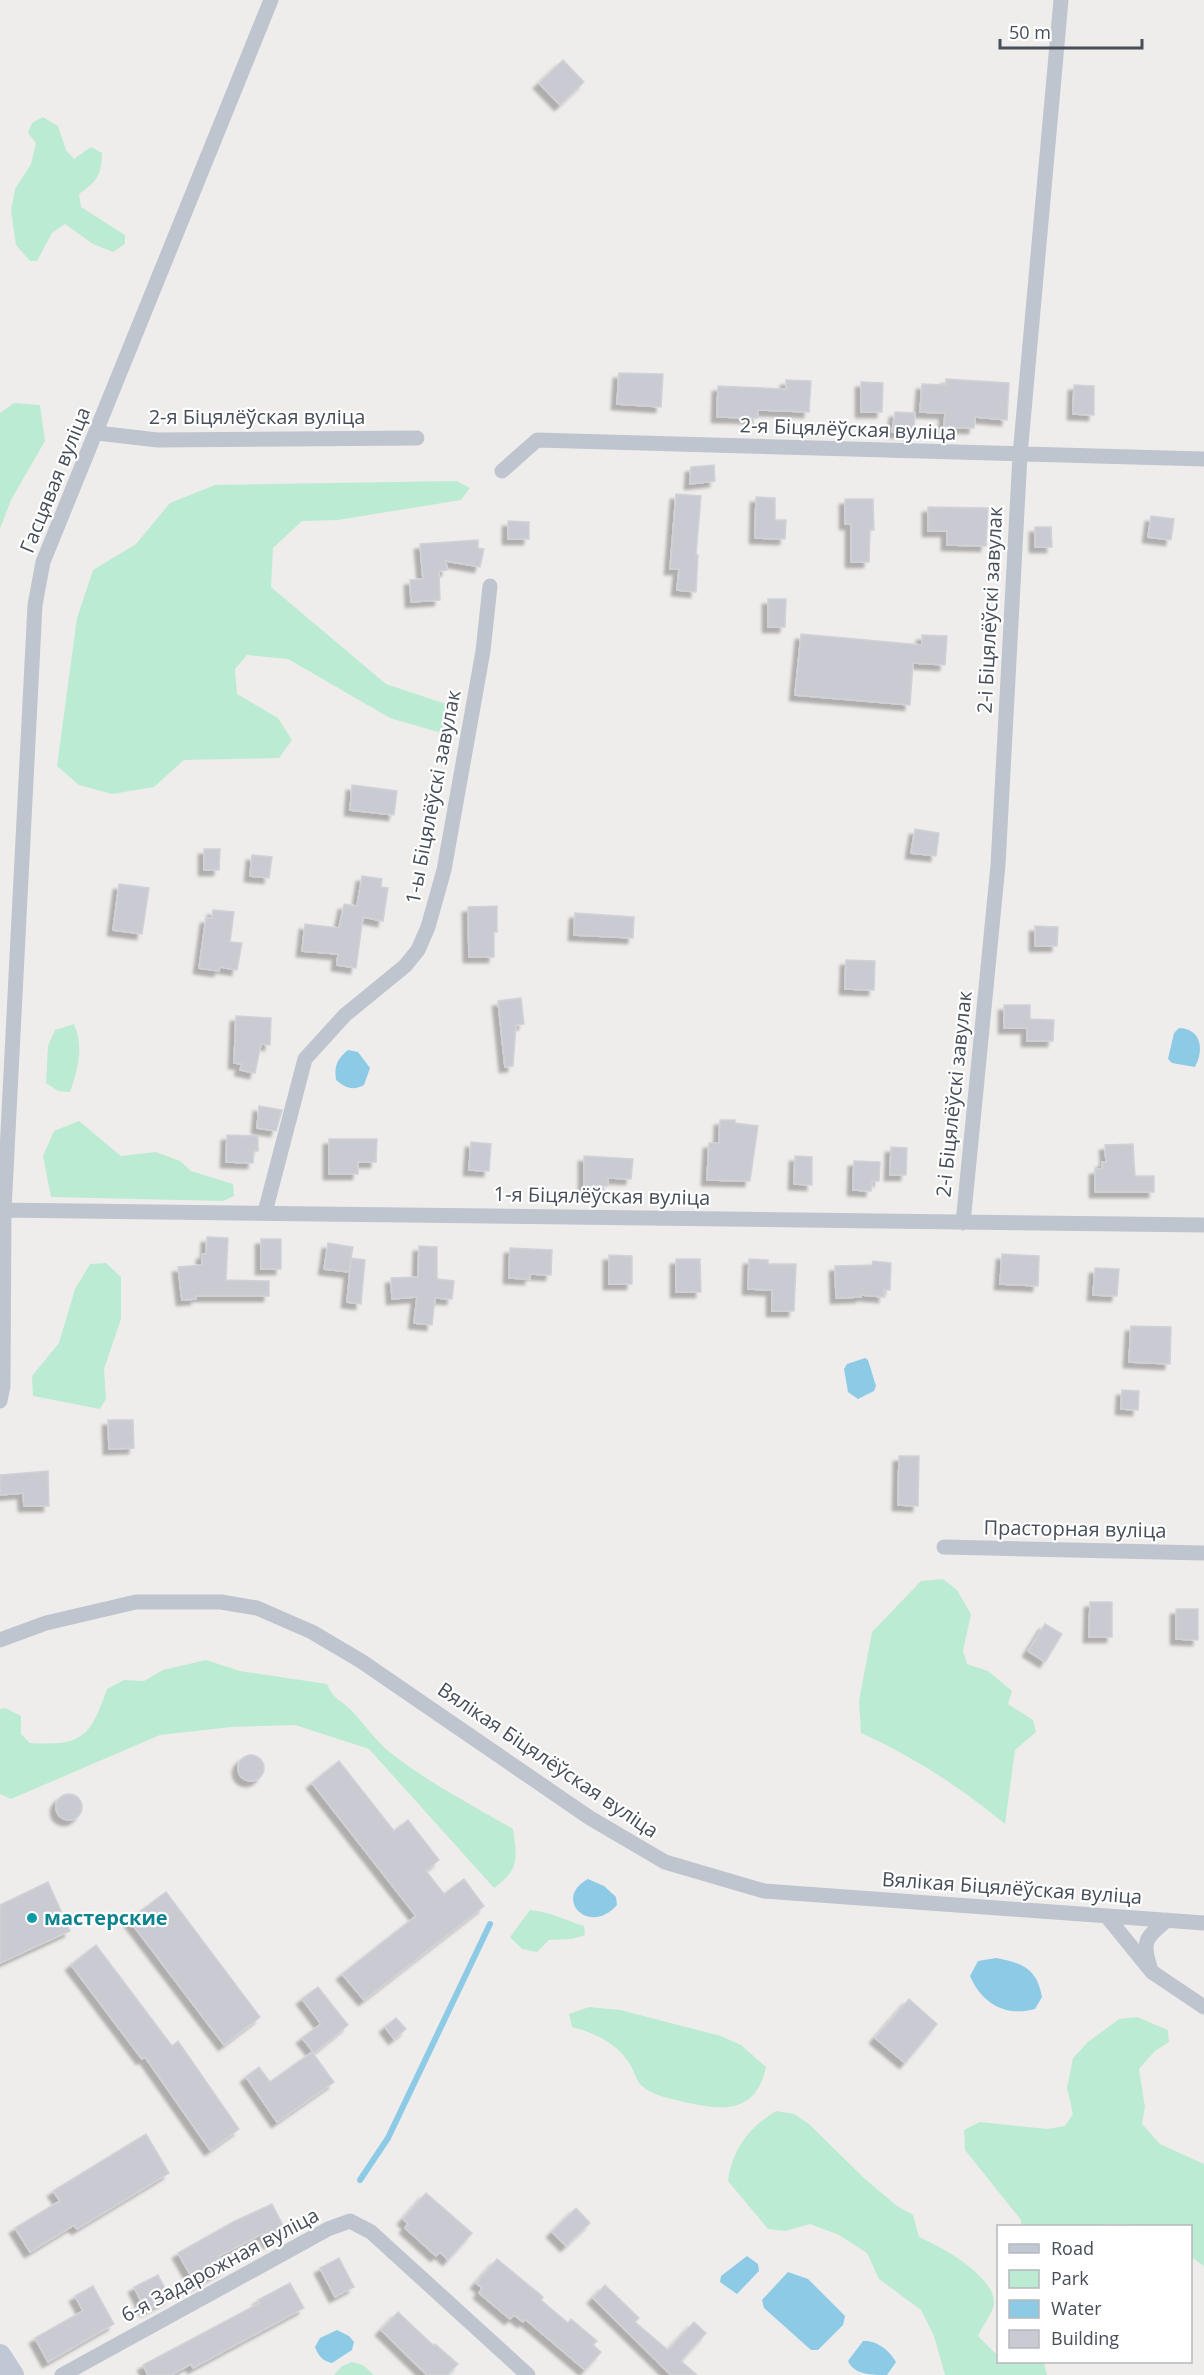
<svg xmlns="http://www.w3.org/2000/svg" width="1204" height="2375" font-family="'Open Sans',sans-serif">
  <defs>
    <filter id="shadow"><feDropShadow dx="-5.5" dy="5.5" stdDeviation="1.5" flood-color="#0004"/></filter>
  </defs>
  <rect width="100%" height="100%" fill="#efedec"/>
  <path fill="#bcebd3" d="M43 117 58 126 66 150 74 159 91 147 102 153C102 174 97 182 79 194L81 207 125 235V244L113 252 93 244 65 224 52 233 37 261H30L16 245 11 211 15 189 31 164 36 143 28 133 32 123Z
    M14 403 40 405 45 441 11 500 0 529V413Z
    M456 481 470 488 461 500 338 520 302 521 273 548 271 587 386 684 449 705 454 723 438 732 390 718 288 659 247 655 235 669 237 694 278 718 292 740 279 758 184 760 154 787 112 794 79 785 57 766 77 618 93 570 136 544 170 503 215 485Z
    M74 1024C84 1047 78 1069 70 1092L58 1091 46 1083 48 1046 55 1030Z
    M79 1121 121 1156 156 1152 180 1161 191 1171 233 1184 234 1196 223 1201 51 1197 43 1156 54 1131Z
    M106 1263 121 1277V1319L104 1369 106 1399 100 1409 33 1396 32 1376 59 1343 75 1289 90 1264Z
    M943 1579 957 1590 971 1614 963 1651 967 1664 988 1671 1012 1691 1008 1704 1033 1720 1036 1732 1015 1750 1005 1824C960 1787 914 1757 861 1733L859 1701 872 1632 921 1581Z
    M206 1660 240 1671 327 1684C334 1700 340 1699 351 1710 365 1724 375 1741 392 1754 429 1783 472 1805 513 1829 517 1857 520 1870 494 1888L369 1749 295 1725 231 1727 160 1735 11 1799 0 1794V1709L5 1708 21 1716V1734L30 1743C83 1746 90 1737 107 1689L124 1680 144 1681 163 1670Z
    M530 1910C550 1912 565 1920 584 1926L585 1935 572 1939 549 1940 537 1952 522 1949 510 1937Z
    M589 2007 620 2010 721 2036 741 2045 766 2067C756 2114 723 2111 684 2102 669 2098 654 2096 642 2086 636 2081 635 2073 631 2066 619 2044 595 2033 572 2027L569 2014Z
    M1137 2017 1168 2030 1169 2042 1155 2051 1139 2069 1145 2107 1142 2124 1160 2144 1204 2164V2266L1191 2257 1190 2226 1102 2224 1101 2226H1021V2220L965 2150 964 2130 980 2122 1047 2129 1065 2126 1073 2114 1067 2088 1073 2058 1088 2042 1119 2019Z
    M776 2111 794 2114 809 2124 865 2179 897 2206 913 2215 919 2237C940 2246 995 2276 994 2303 994 2312 982 2326 978 2336L998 2356V2362L1044 2363 1047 2375H945L934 2336 921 2310 879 2279 867 2253 839 2235 810 2224 785 2231 768 2229 728 2181C732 2150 749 2127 776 2111Z
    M352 2362 363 2365 374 2375H334L342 2366Z"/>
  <path fill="#8ccae6" d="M1179 1028C1202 1029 1204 1050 1195 1067L1172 1063 1168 1059 1174 1033Z
    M348 1050 358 1052 370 1068 364 1085C352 1091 346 1088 336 1080 334 1066 337 1059 348 1050Z
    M865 1358 868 1360 876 1386 874 1391 858 1399 848 1392 844 1369 847 1364Z
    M588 1879 604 1886 616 1897 617 1905C589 1937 552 1898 588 1879Z
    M996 1958C1022 1963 1037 1968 1042 1997L1035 2009C1006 2017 982 2004 970 1976L978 1961Z
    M747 2256 758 2264 759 2271 737 2294 720 2282 721 2276Z
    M788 2272 808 2279 845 2316 843 2325 818 2350H811L764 2308 762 2300Z
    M337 2330 349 2336 354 2342 352 2350 332 2363C322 2361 318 2355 315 2347L320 2338Z
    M863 2341C877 2340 890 2351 896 2362L887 2375C872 2375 854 2375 848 2361Z"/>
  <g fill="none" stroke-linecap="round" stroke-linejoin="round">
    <path stroke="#8ccae6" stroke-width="6" d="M360 2180 388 2138 490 1924"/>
  </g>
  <path fill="#cacbd2" stroke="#d1d2d8" stroke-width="1.5" filter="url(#shadow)" d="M563 60 584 82 560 105 539 83Z
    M619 373 663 374 661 407 617 404Z
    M946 379 1009 383 1007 420 975 417 974 428 944 427 945 413 920 412 922 384 946 385Z
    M786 380 811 381 809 412 758 410 757 418 717 417 718 386 786 389Z
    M861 382 883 383 882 412H861Z
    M1074 385 1094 386V415L1073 414Z
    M895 412 915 413 914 433 892 432Z
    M714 465 715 481 690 484 691 467Z
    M676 494 701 496 696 555H698L696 592 677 590 679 569H670Z
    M756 497 775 498V520H786L785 539 755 538Z
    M845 499H873L874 530H870L869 562H851V524H845Z
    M928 507 988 508 986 546 947 545V531H928Z
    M1151 516 1174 519 1171 540 1148 537Z
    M508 521 529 522V539H508Z
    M1035 527H1051L1052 547H1035Z
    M478 540V548L484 549 480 567 446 561 447 570 439 571 440 600 411 602 410 580 423 579 420 544Z
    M768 599H786L785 627H768Z
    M801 634 922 645V635L947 636 945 665 913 663 910 705 795 695Z
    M352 785 397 791 394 815 350 810Z
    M915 829 939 833 936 856 911 853Z
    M204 849H220L219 870H204Z
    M252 855 272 857 269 878 250 876Z
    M362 876 382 879 381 887 388 888 383 921 363 917 356 968 337 965 338 954 302 951 305 924 339 928 344 904 357 906Z
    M119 884 149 888 142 934 113 930Z
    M497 906V932H494V957H469L468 907Z
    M213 910 234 912 230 942 242 943 237 970 220 967 219 971 199 968 206 918H212Z
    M575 913 634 917 633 938 574 935Z
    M1035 926 1058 927 1057 946H1035Z
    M846 960 875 961 874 990 845 989Z
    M521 998 524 1024 516 1025 513 1066 505 1067 498 1001Z
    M1004 1005H1030V1019L1054 1020 1053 1041H1027V1028H1004Z
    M236 1016 271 1018 270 1045 261 1044 255 1073 240 1070 242 1064 234 1063Z
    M259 1106 282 1110 276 1131 257 1128Z
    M720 1120H735V1123L758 1126 750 1181 707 1180 709 1143H719Z
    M227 1135 258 1136V1151H254L253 1163 226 1162Z
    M329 1139H377L376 1162H358V1174H329Z
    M471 1142 491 1144 489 1171 469 1170Z
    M1133 1144 1135 1176H1154V1192H1095V1169H1102V1162H1106L1105 1145Z
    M891 1147 907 1148 906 1175H890Z
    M584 1156 633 1159 631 1179 608 1178V1186H584Z
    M795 1156 812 1157V1185L794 1184Z
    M854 1161 880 1162 879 1181H872L871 1191 853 1190Z
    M207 1237 228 1238 226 1280 269 1281V1296H196V1299L182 1300 178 1267 202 1265V1254H206Z
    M261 1239H281V1269H261Z
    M328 1243 353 1247 351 1258 365 1260 361 1304 347 1302 351 1260 349 1272 324 1269Z
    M419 1246 437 1247V1279L454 1281 452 1299 435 1298 432 1325 414 1323 417 1297 392 1299 391 1278 418 1277Z
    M510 1248 552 1250 551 1275 530 1274V1279L509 1278Z
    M1002 1254 1039 1256 1038 1286 1000 1284Z
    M609 1255 632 1256V1284H609Z
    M676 1259H700L701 1292H676Z
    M749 1259 768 1260V1264H796L794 1311H772V1290L748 1289Z
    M873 1261 891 1263 890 1290H884V1297L861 1295V1297L836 1298 835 1266 872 1265Z
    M1095 1268 1119 1269 1117 1296 1093 1295Z
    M1131 1326 1171 1327 1170 1364 1129 1362Z
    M1122 1390 1139 1391 1138 1410 1121 1409Z
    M108 1420H133L134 1448 109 1449Z
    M899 1456H919L918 1506 898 1505Z
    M48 1471 49 1506H24L23 1493 0 1495V1475Z
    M1090 1602H1112V1637H1089Z
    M1176 1609H1198V1640L1176 1639Z
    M1045 1624 1062 1634 1045 1662 1028 1651Z
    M238 1768a13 13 0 1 1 26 0a13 13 0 1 1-26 0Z
    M339 1761 394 1831 408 1820 439 1860 426 1871 444 1894 464 1879 484 1906 364 2000 342 1974 416 1916 312 1783Z
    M56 1807a13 13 0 1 1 26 0a13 13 0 1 1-26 0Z
    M48 1882 70 1931 0 1963V1905Z
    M166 1892 260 2017 224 2045 129 1920Z
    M96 1945 172 2046 178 2041 239 2129 210 2150 145 2057 142 2059 71 1965Z
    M318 1987 348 2025 314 2053 302 2038 321 2024 302 1999Z
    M909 1999 937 2024 905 2063 875 2038Z
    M396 2018 406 2029 394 2039 385 2027Z
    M312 2052 334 2082 277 2122 246 2077 259 2067 270 2082Z
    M146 2134 169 2173 77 2229 74 2225 30 2252 15 2228 60 2201 53 2191Z
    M426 2193 472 2233 448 2260 440 2252 436 2256 405 2228 408 2224 403 2219Z
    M272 2204 287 2233 269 2243 264 2233 219 2256 226 2268 196 2285 178 2253 235 2221Z
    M576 2208 590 2223 566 2246 552 2232Z
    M339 2258 354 2287 335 2297 320 2268Z
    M497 2259 543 2297 541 2300 568 2323 571 2319 597 2341 593 2345 601 2352 585 2370 525 2319 523 2322 514 2315 510 2319 479 2293 482 2288 476 2283Z
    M158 2275 170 2298 146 2311 134 2287Z
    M290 2283 304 2308 193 2368 191 2364 171 2375H148L143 2365 260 2303 258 2300Z
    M605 2285 639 2318 635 2322 668 2350 694 2322 706 2333 681 2361 697 2375H671L593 2298Z
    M93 2286 114 2324 48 2362 35 2338 83 2311 75 2296Z
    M398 2312 434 2346 435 2344 458 2364 447 2375H427L381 2330Z"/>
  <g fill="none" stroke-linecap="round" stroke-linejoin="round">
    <path stroke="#bec5ce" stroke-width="15" d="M97 433 158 440 417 438
      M502 471 537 440 1204 459
      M0 1210 1204 1225
      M265 1212 305 1059 345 1015 405 966 418 950 428 927 444 870 483 651 490 586
      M963 1223 998 865 1020 455 1061 0
      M0 1401 3 1386 4 1210 35 605 43 562 271 0
      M944 1547 1204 1553
      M0 1640 46 1623 136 1602H221L257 1608 312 1632 361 1661 590 1818 665 1862 764 1891 1204 1923
      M1108 1918 1152 1972 1204 2007
      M1150 1967C1141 1940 1147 1937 1167 1920
      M62 2375 328 2229 350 2221 371 2232 528 2375"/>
    <path stroke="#c0c8d5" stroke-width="22" d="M0 2355 13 2375"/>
  </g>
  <circle fill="#0f9aa8" stroke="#fff" stroke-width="2" cx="32" cy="1918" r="6"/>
  <g text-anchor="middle" stroke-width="4.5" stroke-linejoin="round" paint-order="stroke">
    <g font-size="20" fill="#464e59" stroke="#fff">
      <text x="257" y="424">2-я Біцялёўская вуліца</text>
      <text transform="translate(848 429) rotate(2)" y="7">2-я Біцялёўская вуліца</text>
      <text transform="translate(55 480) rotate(-68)" y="7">Гасцявая вуліца</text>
      <text transform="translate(990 610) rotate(-87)" y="7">2-і Біцялёўскі завулак</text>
      <text transform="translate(433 797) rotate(-79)" y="7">1-ы Біцялёўскі завулак</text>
      <text transform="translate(954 1094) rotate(-84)" y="7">2-і Біцялёўскі завулак</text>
      <text transform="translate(602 1196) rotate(1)" y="7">1-я Біцялёўская вуліца</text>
      <text transform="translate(1075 1529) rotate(1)" y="7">Прасторная вуліца</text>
      <text transform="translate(548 1760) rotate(34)" y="7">Вялікая Біцялёўская вуліца</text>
      <text transform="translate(1012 1888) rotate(4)" y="7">Вялікая Біцялёўская вуліца</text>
      <text transform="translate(220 2265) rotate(-28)" y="7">6-я Задарожная вуліца</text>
    </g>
    <g font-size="20" font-weight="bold" fill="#0d838f" stroke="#fff" text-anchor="start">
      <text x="44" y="1925">мастерские</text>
    </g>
  </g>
  <rect x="997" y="2225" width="195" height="138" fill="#ffffff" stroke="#b5b8bd" stroke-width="1.5"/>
  <rect x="1009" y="2244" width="30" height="9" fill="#c0c8d5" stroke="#b5b8bd" stroke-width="1.5"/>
  <text x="1051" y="2255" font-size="18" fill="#464e59">Road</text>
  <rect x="1009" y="2270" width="30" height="18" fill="#bcebd3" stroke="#b5b8bd" stroke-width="1.5"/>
  <text x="1051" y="2285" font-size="18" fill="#464e59">Park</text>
  <rect x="1009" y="2300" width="30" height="18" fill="#8ccae6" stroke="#b5b8bd" stroke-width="1.5"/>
  <text x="1051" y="2315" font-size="18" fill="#464e59">Water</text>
  <rect x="1009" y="2330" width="30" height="18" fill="#cacbd2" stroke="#b5b8bd" stroke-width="1.5"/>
  <text x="1051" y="2345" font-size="18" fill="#464e59">Building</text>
  <path d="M1000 39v9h142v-9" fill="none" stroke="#464e59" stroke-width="3"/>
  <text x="1009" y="39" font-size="18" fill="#464e59" stroke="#ffffff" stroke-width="4.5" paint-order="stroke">50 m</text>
</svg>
